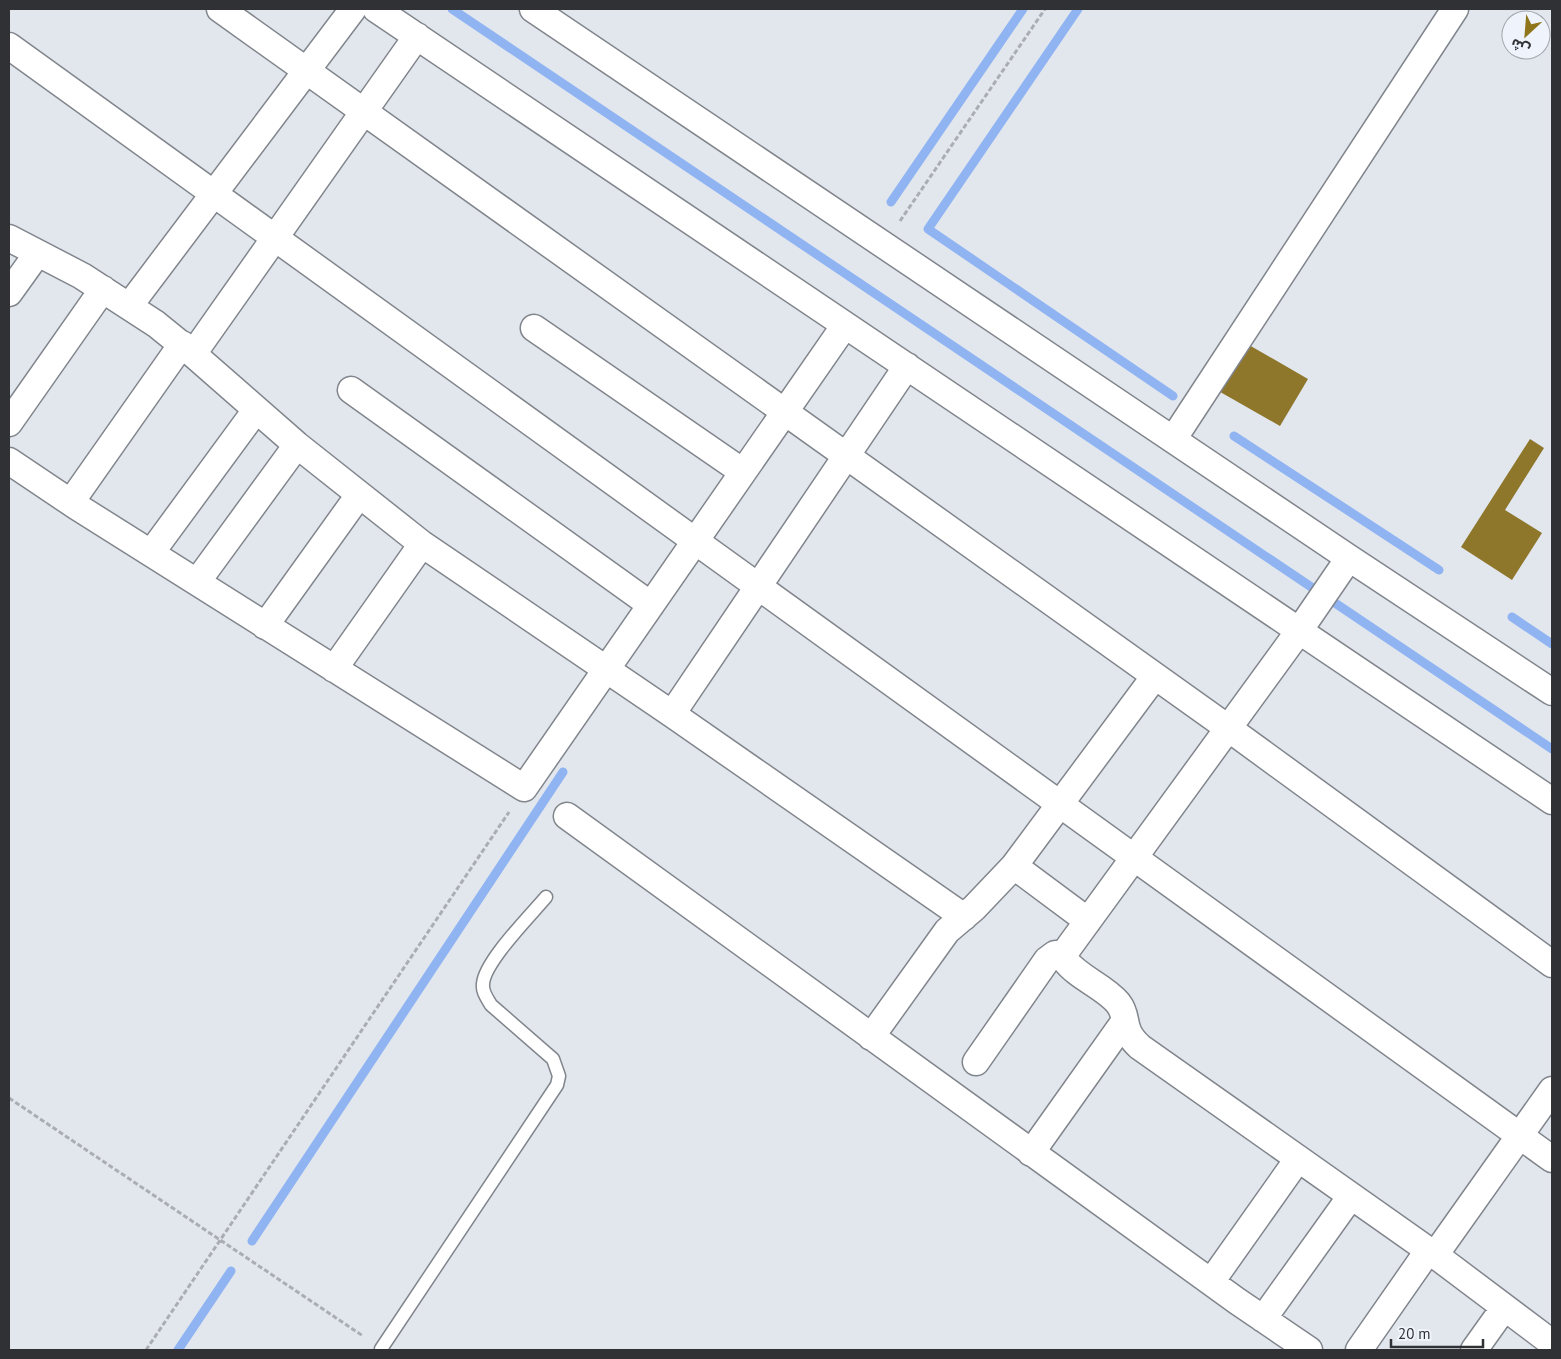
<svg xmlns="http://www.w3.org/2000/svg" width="1561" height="1359" font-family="'PT Sans','Noto Sans Arabic',sans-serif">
  <rect width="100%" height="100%" fill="#e2e7ee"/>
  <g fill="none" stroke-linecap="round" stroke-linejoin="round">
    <path stroke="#90b4f2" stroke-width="9" d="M452 9 1552 749
      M1078 9 928 229 1173 396
      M891 202 1023 9
      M1234 436 1439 570
      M1512 617 1552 644
      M252 1241 563 772
      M178 1350 231 1271"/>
  </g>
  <path fill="#8e762b" d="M1242 341 1308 379 1280 426 1215 389Z
    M1530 439 1544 448 1505 510 1542 533 1512 580 1461 547Z"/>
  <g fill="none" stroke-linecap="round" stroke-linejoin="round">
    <g stroke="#81858c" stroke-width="15">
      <path id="lane" d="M381 1349 557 1085 559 1076 553 1059 491 1005C487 998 482 992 483 984 484 962 531 915 546 897"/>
    </g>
    <g stroke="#81858c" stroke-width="29">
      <path id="street" d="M220 9 1228 728 1552 964
        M376 9 1552 801
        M533 9 1349 558 1552 692
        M9 46 1552 1159
        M9 238 82 276 156 324 193 354 297 445 422 544 672 714 964 917
        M9 293 37 254
        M130 305 353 9
        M534 328 743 472
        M193 354 417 36
        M351 390 651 605
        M9 423 103 289
        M1174 438 1455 9
        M9 461 76 506 524 788 845 325
        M71 502 182 344
        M151 553 256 410
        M1349 558 1299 631 1066 951 1064 959C1078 978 1104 986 1118 1003 1130 1018 1119 1028 1140 1047L1435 1255 1552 1343
        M197 582 297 445
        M265 626 359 495
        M334 669 422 544
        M672 714 907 366
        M567 816 1237 1301 1309 1350
        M1014 866 1088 921
        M871 1037 947 931 974 908 1014 866 1155 676
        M976 1062 1047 960 1055 954H1065
        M1031 1153 1124 1022
        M1435 1255 1552 1090
        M1211 1282 1298 1159
        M1263 1319 1351 1196
        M1359 1350 1428 1251
        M1474 1350 1504 1308"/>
    </g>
    <path stroke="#aaaeb4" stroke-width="3" stroke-dasharray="5 2.5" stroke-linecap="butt" d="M900 221 1045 9
      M9 1098 363 1336
      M146 1350 509 812"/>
    <use href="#lane" stroke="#fff" stroke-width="12"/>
    <use href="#street" stroke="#fff" stroke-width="26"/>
  </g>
  <rect width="1561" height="1359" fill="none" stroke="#2f3134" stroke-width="20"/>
  <g transform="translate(1526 35) rotate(206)"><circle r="24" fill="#eff4fc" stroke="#a2a6ac"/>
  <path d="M0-4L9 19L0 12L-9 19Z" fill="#90761b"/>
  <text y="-8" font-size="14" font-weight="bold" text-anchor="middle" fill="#2f3134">ش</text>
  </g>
  <path d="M1391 1339v8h92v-8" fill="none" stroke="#2f3134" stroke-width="2.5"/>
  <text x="1398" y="1339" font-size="15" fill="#2f3134" stroke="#eff4fc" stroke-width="4" paint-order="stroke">20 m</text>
</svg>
